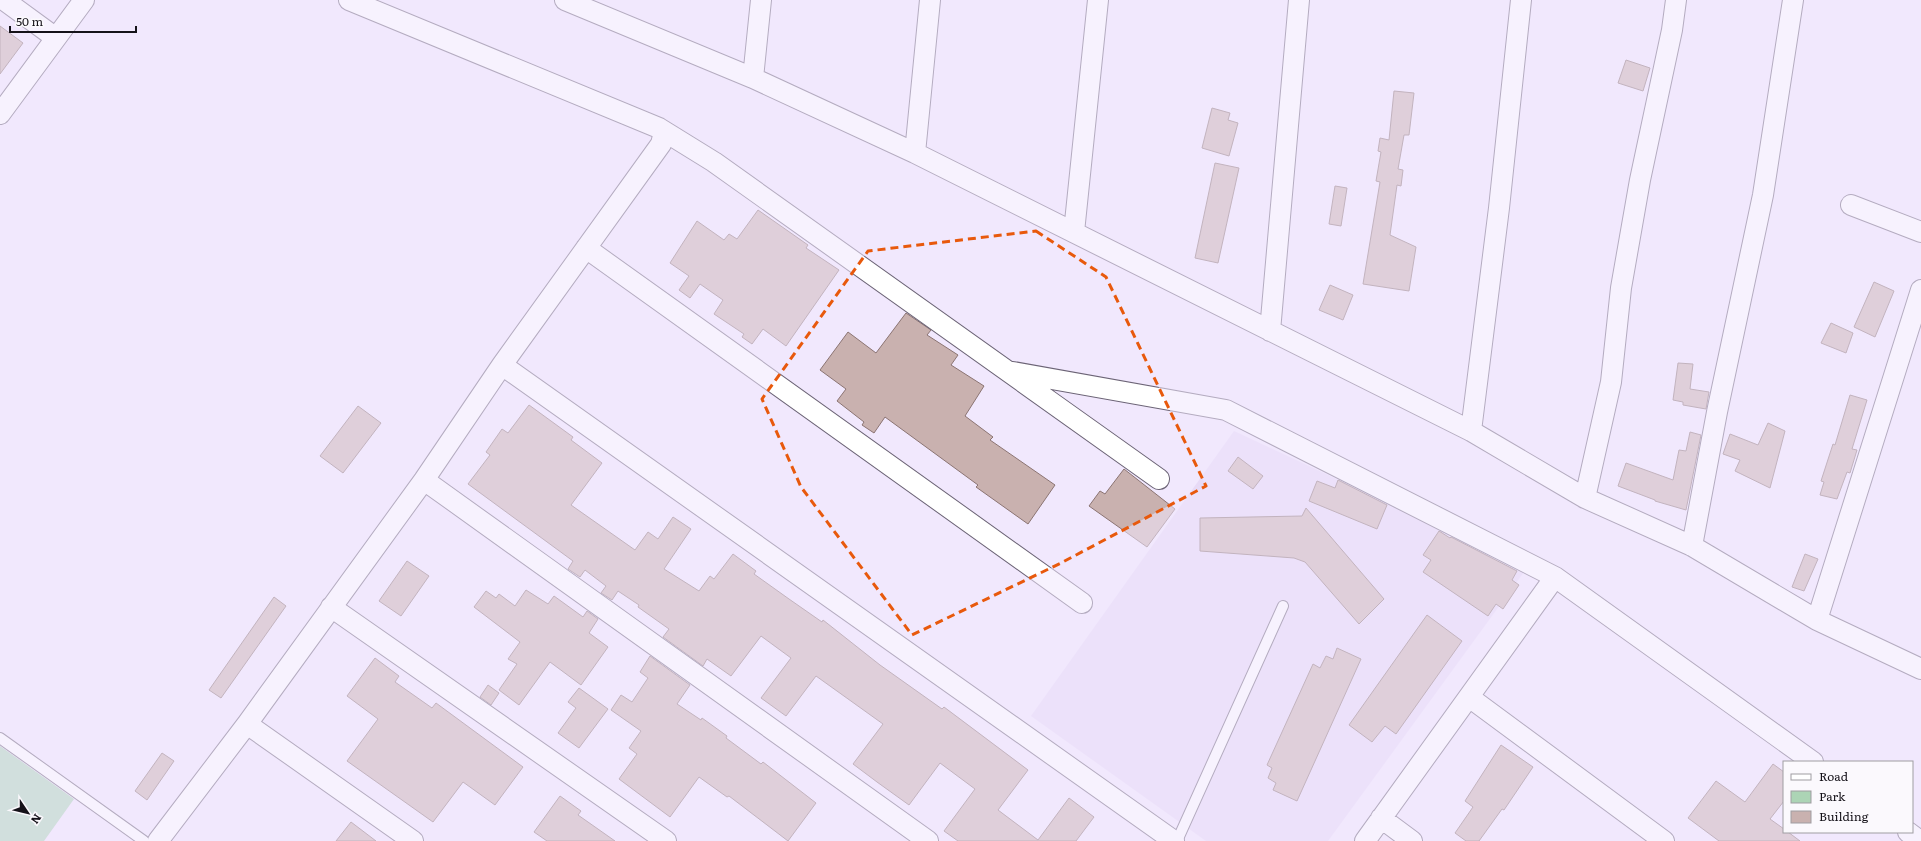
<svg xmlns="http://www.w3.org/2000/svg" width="1921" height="841" font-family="Literata,serif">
  <rect width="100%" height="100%" fill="#f1e8fd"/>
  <path fill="#e7daf6" d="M1234 431 1527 568 1328 841H1206L1031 716Z"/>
  <path fill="#acd4b5" d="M0 746 74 799 44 841H0Z"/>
  <path fill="#c9b1af" stroke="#8b7472" d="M0 26 23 43 0 74Z
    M1626 60 1650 68 1643 91 1618 83Z
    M1394 91 1414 93 1409 135H1404L1398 169 1403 170 1401 186 1397 185 1390 235 1416 247 1409 291 1363 284 1380 182 1376 181 1381 152 1378 151 1380 138 1389 140Z
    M1212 108 1230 113 1228 120 1238 123 1229 156 1202 148Z
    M1215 163 1239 168 1218 263 1195 258Z
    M1335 186 1347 188 1341 226 1329 224Z
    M758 210 808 245 806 248 839 270 786 346 763 329 752 344 742 337 744 334 714 314 723 300 700 284 690 298 679 290 689 276 670 263 697 221 724 240 729 234 737 239Z
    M1874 282 1894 291 1875 337 1854 327Z
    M1330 285 1353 295 1343 320 1319 310Z
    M906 313 931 330 927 335 958 355 951 365 984 386 965 416 993 437 990 440 1055 485 1028 524 976 487 978 485 885 417 874 433 862 425 864 422 837 401 846 389 820 370 848 332 876 353Z
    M1831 323 1853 333 1846 353 1821 343Z
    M1678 363 1693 364 1690 389 1709 392 1706 409 1683 405V402L1673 400Z
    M1850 395 1867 400 1852 449 1857 450 1850 473 1847 472 1837 499 1820 495 1824 482 1821 481 1833 444 1835 445Z
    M529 405 573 437 571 440 602 463 571 505 635 550 648 532 658 539 673 517 691 529 664 569 699 591 710 576 714 579 733 554 756 571 754 574 789 599 822 622 823 620 880 665 942 709 944 707 1028 770 998 810 1038 840 1069 798 1094 817 1076 841H958L944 831 975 789 940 763 909 805 877 782 853 764 883 724 816 676 786 716 761 698 791 658 761 636 731 676 707 659 703 666 663 637 669 629 638 607 639 605 618 591 612 600 601 593 606 586 585 570 580 577 568 569 573 561 468 484 490 455 486 452 502 429 508 433Z
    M358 406 381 423 343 473 320 456Z
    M1768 423 1785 431 1770 488 1735 471 1740 460 1723 454 1730 434 1758 445Z
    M1690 432 1701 435 1686 510 1655 501V500L1618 486 1626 463 1673 480 1679 450 1686 451Z
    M1238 457 1263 476 1253 489 1228 471Z
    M1124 469 1175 509 1147 547 1089 506 1100 491 1105 494Z
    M1338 480 1387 505 1377 529 1309 501 1317 481 1335 488Z
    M1306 508 1384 599 1359 624 1305 562 1294 558 1200 551V518L1302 516Z
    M1439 531 1450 538 1451 537 1517 571 1512 580 1519 585 1503 609 1496 604 1488 616 1423 572 1431 560 1423 555Z
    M1805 554 1818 559 1804 591 1792 587Z
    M407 561 429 576 401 616 379 601Z
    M526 590 548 604 554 596 583 617 587 611 598 619 589 633 608 647 581 685 550 662 519 705 499 690 517 664 508 659 520 642 474 607 486 591 496 598 499 594 515 606Z
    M274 597 286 606 221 698 209 690Z
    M1427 615 1462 641 1396 734 1385 726 1372 742 1349 725Z
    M1337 648 1361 659 1297 801 1273 790 1276 783 1268 778 1272 768 1267 765 1313 664 1320 668 1326 656 1333 659Z
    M650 656 690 685 677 704 701 720 702 718 727 736 726 738 761 764 763 762 816 803 788 841 729 796 727 797 699 777 670 817 619 779 637 754 629 748 641 731 611 710 621 695 632 702 648 678 640 672Z
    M375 658 399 676 395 682 432 708 436 703 523 767 495 805 463 782 433 822 347 761 378 719 347 696Z
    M488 685 499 693 491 705 480 697Z
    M579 688 608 709 579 748 558 733 576 708 568 702Z
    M1501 745 1533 767 1504 810 1502 809 1479 841H1466L1455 833 1473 807 1465 801Z
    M162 753 174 761 147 800 135 791Z
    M1773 764 1784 772V801L1770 819 1784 829V832H1788L1800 841H1719L1688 818 1716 781 1745 802Z
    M560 796 581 811 578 815 615 841H547L534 832Z
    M351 822 376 841H336Z"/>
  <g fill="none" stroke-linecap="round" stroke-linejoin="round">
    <g stroke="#6c6476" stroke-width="12">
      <path id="service" d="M0 738 144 841
        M1177 841 1283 606"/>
    </g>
    <g stroke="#6c6476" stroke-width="22">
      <path id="minor" d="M4 0 56 38
        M349 0 659 128 714 162 1159 479
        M565 0 753 78 915 153 1471 431 1585 498 1692 546 1817 620 1921 669
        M753 78 761 0
        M0 114 84 0
        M915 153 930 0
        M1851 205 1921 232
        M1074 232 1098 0
        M586 248 1082 603
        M1270 331 1299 0
        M502 365 1174 841
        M1013 372 1226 410 1555 577 1813 762
        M1471 431 1499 208 1521 0
        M424 480 928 841
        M1585 498 1611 382 1621 288 1640 180 1672 30 1676 0
        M1692 546 1717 412 1763 195 1793 0
        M331 607 666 841
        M1817 620 1921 290
        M1469 697 1664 841
        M247 724 413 841
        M1381 818 1412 841
        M1908 832 1920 841
        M158 841 247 724 424 480 502 365 661 144 664 132
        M1365 841 1555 577"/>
    </g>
    <use href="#service" stroke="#fff" stroke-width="10"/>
    <use href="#minor" stroke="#fff" stroke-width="20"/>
  </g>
  <path d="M0 0H1921V841H0ZM1036 231 1106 277 1206 486 1061 563 912 635 801 487 762 399 868 251Z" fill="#f1e8fd" fill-opacity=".55" fill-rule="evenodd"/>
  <path fill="none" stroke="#e8590c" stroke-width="3" stroke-dasharray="8 5" stroke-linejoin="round" d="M1036 231 1106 277 1206 486 1061 563 912 635 801 487 762 399 868 251Z"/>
  <rect x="1783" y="761" width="130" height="72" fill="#fbf9fd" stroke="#9f9da2"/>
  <rect x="1791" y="774" width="20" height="6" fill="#ffffff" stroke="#9f9da2"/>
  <text x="1819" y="781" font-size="12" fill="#151219">Road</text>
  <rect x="1791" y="791" width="20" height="12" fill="#acd4b5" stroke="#9f9da2"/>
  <text x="1819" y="801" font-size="12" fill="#151219">Park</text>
  <rect x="1791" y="811" width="20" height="12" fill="#c9b1af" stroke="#9f9da2"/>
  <text x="1819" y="821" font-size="12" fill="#151219">Building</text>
  <g transform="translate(28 813) rotate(125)" stroke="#fbf9fd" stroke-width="3" paint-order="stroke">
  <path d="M0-3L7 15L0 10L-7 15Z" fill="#151219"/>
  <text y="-6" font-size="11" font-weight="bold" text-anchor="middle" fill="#151219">N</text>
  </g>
  <path d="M10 26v6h126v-6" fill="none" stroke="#151219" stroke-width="2"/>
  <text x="16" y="26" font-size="12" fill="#151219" stroke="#fbf9fd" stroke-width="3" paint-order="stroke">50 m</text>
</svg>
